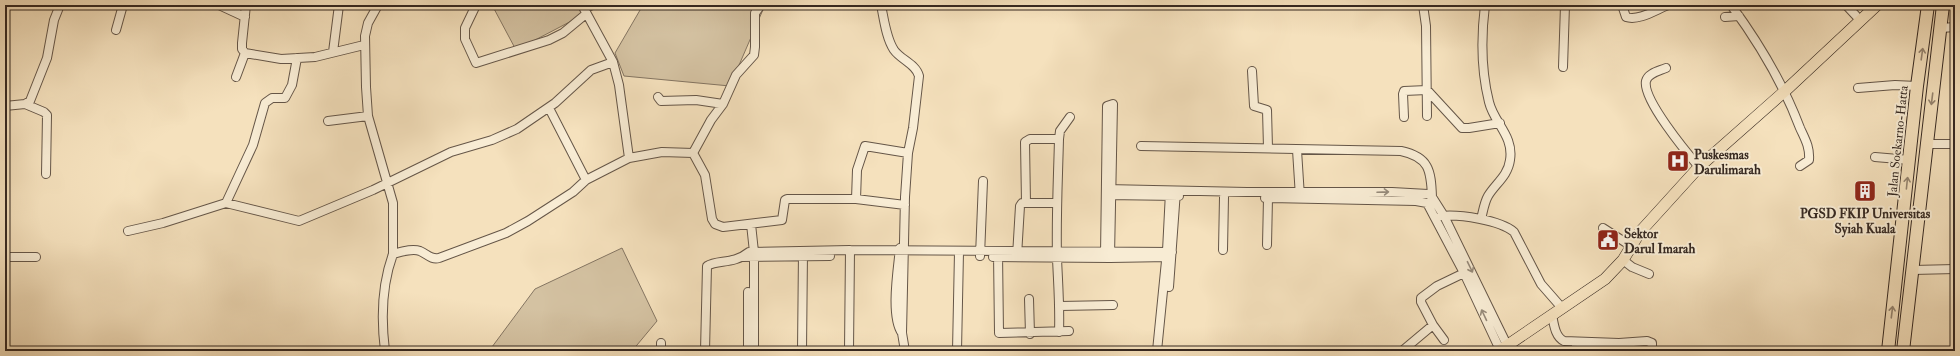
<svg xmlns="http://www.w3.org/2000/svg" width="1960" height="356" font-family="'IM FELL Double Pica',serif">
  <rect width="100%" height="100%" fill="#f5e1bd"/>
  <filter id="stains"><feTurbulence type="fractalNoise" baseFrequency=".005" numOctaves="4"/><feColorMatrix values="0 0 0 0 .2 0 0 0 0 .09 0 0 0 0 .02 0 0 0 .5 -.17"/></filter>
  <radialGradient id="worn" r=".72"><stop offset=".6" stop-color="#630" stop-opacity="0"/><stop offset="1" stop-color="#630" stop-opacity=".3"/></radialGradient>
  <path fill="#d4c2a2" stroke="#847562" d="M492 5H602L516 50Z
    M643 5H765L730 86 624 76 615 53Z
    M622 248 657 321 632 351H489L535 289Z"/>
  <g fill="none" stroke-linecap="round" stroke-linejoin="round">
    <g stroke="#655648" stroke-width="10">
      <path id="minor" d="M219 5 245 17
        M246 5 242 43V49L245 53 281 59 315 57 364 45
        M378 5 368 23 365 36 366 87 368 116 393 203V254
        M476 5 465 28V39L476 63 549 40 563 33 586 14
        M582 5 613 62 619 85 629 158
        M881 5C884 19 886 38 894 50 901 60 916 64 919 76L913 128 908 153 905 197 902 333 905 351
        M1423 5 1426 26 1427 116
        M1622 5 1626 17C1638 21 1654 11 1666 6
        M1731 5C1759 43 1783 83 1800 128 1805 139 1810 147 1809 160L1800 166
        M1846 5 1860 20
        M1725 17 1739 16
        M1941 28 1955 27
        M116 30 123 5
        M333 52 339 5
        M1563 67 1565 5
        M1666 68C1659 71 1648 73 1646 81 1642 99 1687 153 1699 167
        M1252 71 1254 106 1267 110 1268 148
        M236 77 245 53
        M1858 88 1895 85 1917 86
        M658 97 661 101 696 100 723 104
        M25 104 44 112 47 115 46 174
        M5 106 25 104 30 101 47 58 54 20 60 5
        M549 108 586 180
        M1404 117 1403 94 1404 91 1427 90 1462 128H1469L1500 123
        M328 121 368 116
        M1927 144H1955
        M1141 146 1401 151C1429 157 1431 170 1432 197
        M1297 150 1300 197
        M693 153 711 120 723 104 736 75 754 55 755 47V13L761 5
        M1875 157 1910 160
        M1106 189 1247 192H1392L1428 194 1432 197 1444 216 1507 345
        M1106 195 1179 196
        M1265 198 1416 201 1427 203 1464 273 1500 350
        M856 199 857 170 865 146 908 153
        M226 203 253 145 265 103 272 98H285L292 85 297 58
        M1026 203 1025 142 1030 139H1059
        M1441 216C1459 214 1500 220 1514 232L1541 284 1562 308
        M1481 219C1483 212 1484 203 1488 196 1495 184 1508 176 1510 160 1514 136 1494 123 1489 102 1481 70 1481 37 1485 5
        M751 224 754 252V351
        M1603 228 1631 246
        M128 231 163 223 226 203 299 221 373 190 451 152 492 140 517 129 555 103 591 70 613 62
        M1267 245 1268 198
        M900 248C898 269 890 316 902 333
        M1223 250 1224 197
        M998 253 999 333 1069 331
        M1105 255 1107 106 1113 104 1110 256
        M980 256 983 181
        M1017 256 1020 206 1022 203H1057
        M5 257H36
        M742 257 830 256
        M993 257 1110 258 1169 257
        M1623 260 1632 267 1649 274
        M1913 270 1955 269
        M1169 287 1176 191
        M1029 299 1030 334
        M1060 306 1113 305
        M1552 315C1554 324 1555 337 1564 341L1619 343 1647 341 1652 343V351
        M1059 332C1060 307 1058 283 1057 258 1056 218 1058 179 1059 139L1060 131 1070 117
        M1444 340 1433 325 1421 302V298L1437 286 1464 273
        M661 343V351
        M385 351C381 319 382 284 393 254 401 252 412 248 420 251 427 254 431 260 439 258L506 233 528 221 573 192 586 180 629 158 662 152 693 153 705 175 712 219 715 224 723 227 782 220 785 200 787 199H856L905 205
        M705 351 707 266C718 259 733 265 749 252L850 250 1172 252
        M748 351V292
        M802 351 803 252
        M849 351 850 250
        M957 351 959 252
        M1157 351 1167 251 1170 192
        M1402 351 1433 325
        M1576 351V342"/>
    </g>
    <g stroke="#352821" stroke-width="12">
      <path id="major" d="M1499 351 1605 279 1623 260 1640 232 1699 167 1785 91 1877 5"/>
    </g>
    <g stroke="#352821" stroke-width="14">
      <path id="highway" d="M1888 351 1917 86 1928 5
        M1903 351 1943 5"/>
    </g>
    <use href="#minor" stroke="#f8ecd4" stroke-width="8"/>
    <use href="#major" stroke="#f5e1bd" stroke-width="11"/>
    <use href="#highway" stroke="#f5e1bd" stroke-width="12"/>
  </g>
  <defs><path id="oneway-shaft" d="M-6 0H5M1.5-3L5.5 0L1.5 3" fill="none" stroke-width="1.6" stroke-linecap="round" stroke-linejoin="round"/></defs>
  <g stroke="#95846f">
    <use href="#oneway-shaft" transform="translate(1922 54) rotate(-82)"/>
    <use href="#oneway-shaft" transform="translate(1932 99) rotate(97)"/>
    <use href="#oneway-shaft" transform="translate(1907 183) rotate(-84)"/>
    <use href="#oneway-shaft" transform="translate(1892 312) rotate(-83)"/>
  </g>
  <g stroke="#968a7a">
    <use href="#oneway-shaft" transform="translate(1383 192) rotate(-2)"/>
    <use href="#oneway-shaft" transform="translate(1470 267) rotate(64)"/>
    <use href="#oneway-shaft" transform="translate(1484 315) rotate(-115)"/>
  </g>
  <defs>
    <g id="hospital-square" transform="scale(1.15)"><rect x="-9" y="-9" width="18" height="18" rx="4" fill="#8f2418" stroke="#f8ecd4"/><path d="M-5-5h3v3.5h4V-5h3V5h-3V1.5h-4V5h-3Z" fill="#fff"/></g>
    <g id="building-square" transform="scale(1.15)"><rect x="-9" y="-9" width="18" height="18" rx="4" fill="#8f2418" stroke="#f8ecd4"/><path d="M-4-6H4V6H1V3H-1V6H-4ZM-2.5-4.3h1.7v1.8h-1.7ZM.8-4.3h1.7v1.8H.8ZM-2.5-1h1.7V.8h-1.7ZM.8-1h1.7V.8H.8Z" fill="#fff"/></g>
    <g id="civic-square" transform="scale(1.15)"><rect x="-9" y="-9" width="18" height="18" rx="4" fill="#8f2418" stroke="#f8ecd4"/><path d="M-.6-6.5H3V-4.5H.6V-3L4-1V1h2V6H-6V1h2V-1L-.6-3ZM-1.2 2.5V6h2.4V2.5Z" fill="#fff"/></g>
  </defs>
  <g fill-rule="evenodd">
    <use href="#hospital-square" x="1678" y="161"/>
    <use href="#building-square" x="1865" y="191"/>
    <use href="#civic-square" x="1608" y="240"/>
  </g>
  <g text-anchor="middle" stroke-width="4" stroke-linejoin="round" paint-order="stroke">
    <g font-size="13" fill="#352821" stroke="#f8ecd4">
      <text transform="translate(1897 141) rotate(-84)" y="5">Jalan Soekarno-Hatta</text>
    </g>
    <g font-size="13" font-weight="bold" fill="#352821" stroke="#f8ecd4" text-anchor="start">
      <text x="1694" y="159">Puskesmas<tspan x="1694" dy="15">Darulimarah</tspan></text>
      <text x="1865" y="218" text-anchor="middle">PGSD FKIP Universitas<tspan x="1865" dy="15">Syiah Kuala</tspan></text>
      <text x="1624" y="238">Sektor<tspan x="1624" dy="15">Darul Imarah</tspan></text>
    </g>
  </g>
  <rect width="1960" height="356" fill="none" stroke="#f5e1bd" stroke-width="20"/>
  <rect x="6" y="6" width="1948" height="344" fill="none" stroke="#352821" stroke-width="2"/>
  <rect x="10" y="10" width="1940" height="336" fill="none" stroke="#352821"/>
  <rect width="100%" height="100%" filter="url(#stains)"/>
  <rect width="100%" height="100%" fill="url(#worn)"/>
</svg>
